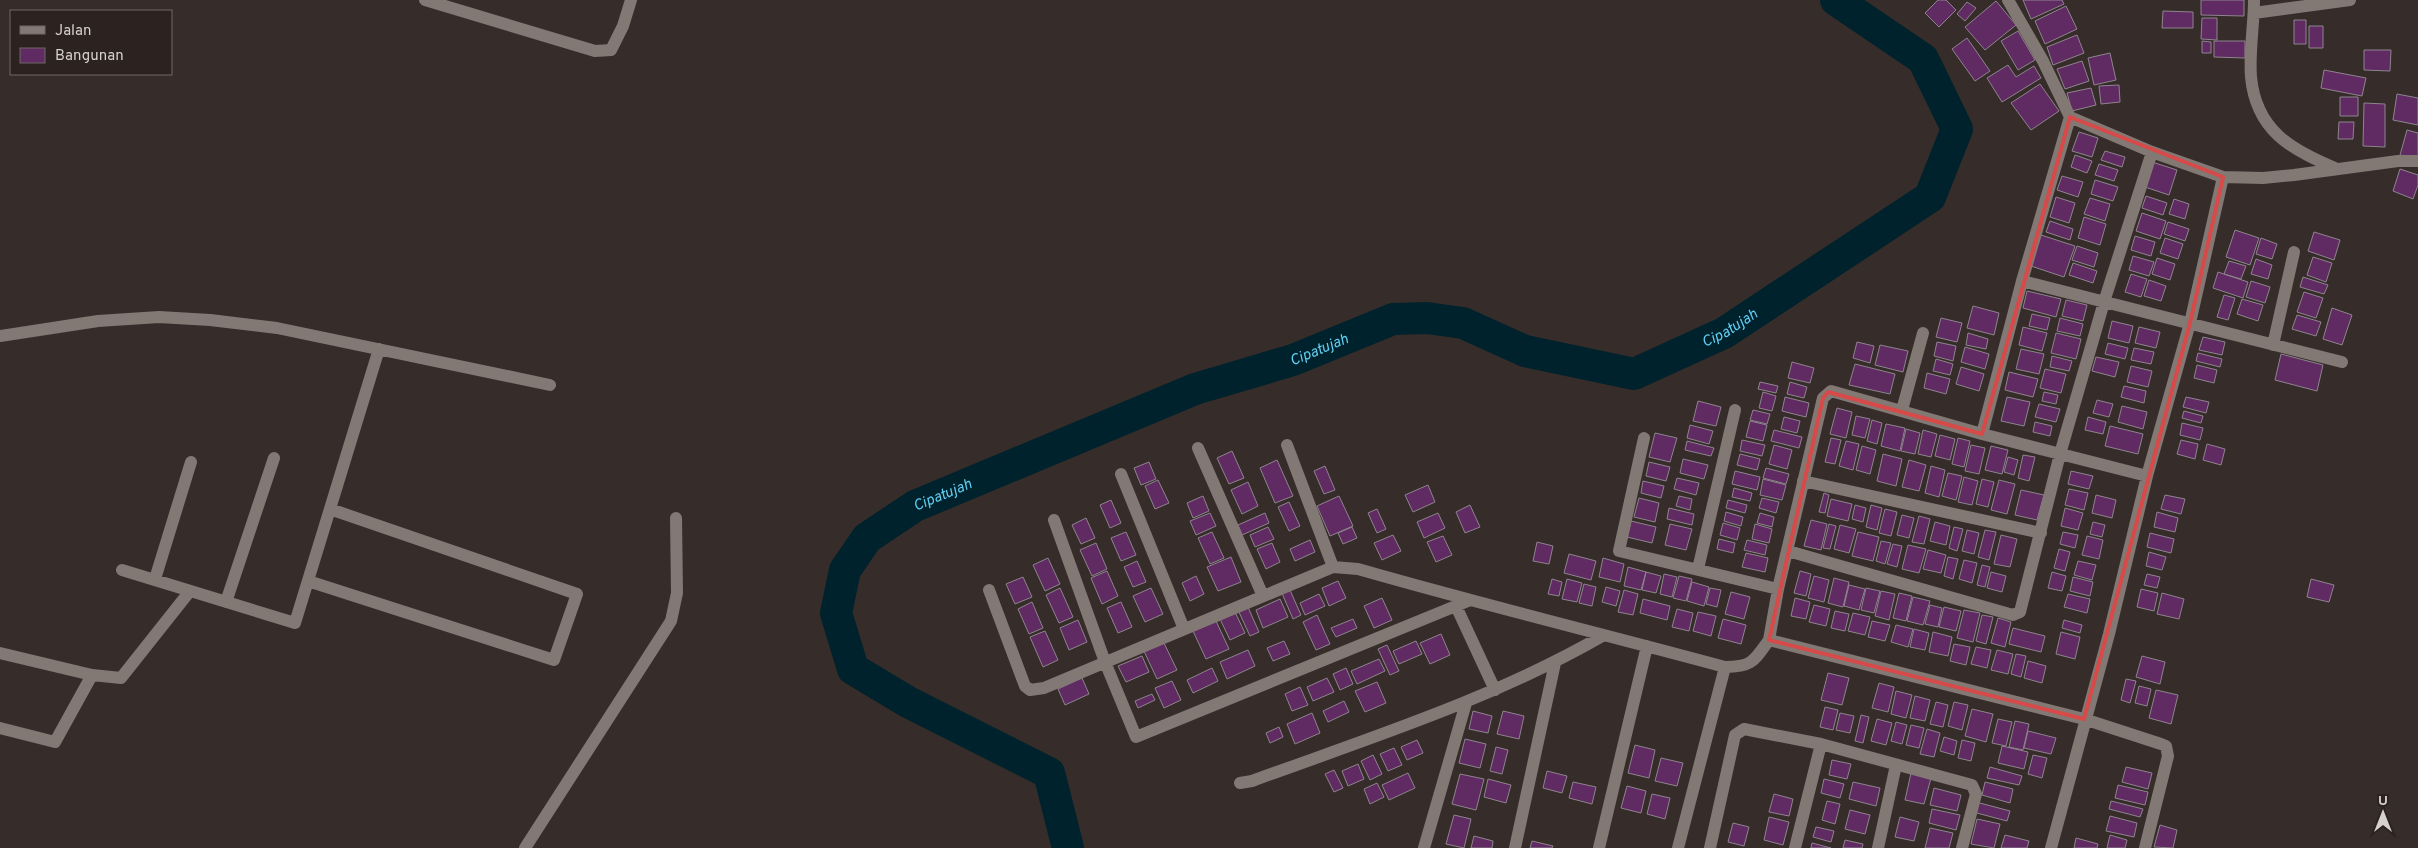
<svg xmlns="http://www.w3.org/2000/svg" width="2418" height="848" font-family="Overpass,sans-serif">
  <rect width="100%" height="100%" fill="#362d2a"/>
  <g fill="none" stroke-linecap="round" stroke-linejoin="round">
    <path stroke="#00222c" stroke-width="32" id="s1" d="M1068 848 1049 773 908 702 853 669 836 613 845 570 867 538 915 506 1195 389 1293 360 1393 319 1427 318 1463 323 1525 351 1634 374 1724 333 1930 197 1957 129 1923 59 1836 0"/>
  </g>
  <path fill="#602a62" stroke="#8d858d" d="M1938 0H1946L1956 10 1939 27 1925 13Z
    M2023 0H2062L2064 4 2031 19Z
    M2201 0H2244V16L2201 15Z
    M1996 1 2016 25 1985 50 1965 27Z
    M1967 2 1976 8 1965 21 1957 14Z
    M2066 6 2077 29 2045 44 2035 21Z
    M2163 11 2193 12V28H2162Z
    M2202 18H2217V40L2201 39Z
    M2294 20H2306V44H2294Z
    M2309 26H2323V48H2309Z
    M2018 31 2035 60 2018 70 2001 41Z
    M2077 35 2084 53 2053 65 2047 47Z
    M1967 38 1990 71 1975 81 1952 49Z
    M2202 41 2211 42V53H2202Z
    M2214 41H2245V58L2214 57Z
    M2364 50H2391L2390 71 2364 70Z
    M2110 53 2116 80 2094 85 2088 58Z
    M2082 61 2089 81 2065 89 2057 69Z
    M2008 65 2016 77 2034 66 2041 78 2002 102 1987 78Z
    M2324 70 2366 78 2362 96 2321 88Z
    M2040 84 2059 111 2031 130 2011 103Z
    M2119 85 2120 102 2101 104 2099 86Z
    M2091 88 2096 105 2072 111 2067 93Z
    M2397 94 2418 98V125L2393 120Z
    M2340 97H2358V116H2340Z
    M2364 103 2385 104V147L2363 146Z
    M2339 122H2354L2353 139H2338Z
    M2407 130 2418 133V160L2400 155Z
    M2079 132 2098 138 2092 157 2072 151Z
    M2105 151 2125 157 2122 167 2101 160Z
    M2075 155 2092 161 2087 173 2071 167Z
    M2152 162 2177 170 2169 195 2145 187Z
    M2099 164 2118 170 2114 181 2095 175Z
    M2400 169 2418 175V185L2413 199 2393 191Z
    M2062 176 2083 182 2078 197 2057 190Z
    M2095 180 2118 187 2113 201 2091 194Z
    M2146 196 2167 203 2163 215 2142 208Z
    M2056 197 2075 203 2069 223 2050 217Z
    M2090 198 2110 204 2105 221 2084 214Z
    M2174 199 2189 204 2185 219 2169 214Z
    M2142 213 2166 221 2160 239 2136 231Z
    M2084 217 2106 224 2100 245 2078 238Z
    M2050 221 2073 229 2070 240 2046 232Z
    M2168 222 2189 229 2185 241 2164 234Z
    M2235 230 2259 238 2250 265 2226 257Z
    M2314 232 2340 240 2334 260 2308 251Z
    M2041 235 2075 246 2064 277 2031 266Z
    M2135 236 2155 242 2151 256 2131 250Z
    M2165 238 2183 244 2178 259 2160 253Z
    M2261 238 2277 244 2272 259 2256 254Z
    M2077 246 2098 253 2094 267 2072 260Z
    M2133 256 2154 262 2149 276 2129 270Z
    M2313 257 2332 263 2326 282 2307 275Z
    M2157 258 2175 264 2170 280 2152 274Z
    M2256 259 2272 265 2268 279 2251 274Z
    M2229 261 2246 266 2241 279 2224 274Z
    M2073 263 2097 271 2093 283 2069 275Z
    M2218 272 2248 282 2243 298 2213 288Z
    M2131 274 2147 279 2141 297 2125 292Z
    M2303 277 2328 285 2324 294 2300 287Z
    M2149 280 2166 286 2161 301 2144 296Z
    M2251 281 2270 287 2265 303 2246 297Z
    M2027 291 2061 299 2056 317 2023 308Z
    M2304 292 2323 298 2316 318 2297 312Z
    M2224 295 2235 298 2228 320 2217 317Z
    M2242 299 2263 305 2258 321 2237 314Z
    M2066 300 2087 305 2083 321 2062 316Z
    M1973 306 1999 313 1994 335 1967 328Z
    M2332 308 2352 315 2342 345 2323 339Z
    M2032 314 2050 318 2047 330 2029 326Z
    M2297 315 2321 322 2316 336 2292 329Z
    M1941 318 1962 323 1957 342 1936 337Z
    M2060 318 2083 324 2080 336 2057 331Z
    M2112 321 2133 326 2129 343 2108 338Z
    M2023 327 2047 333 2042 351 2019 345Z
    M2139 327 2160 332 2156 348 2135 343Z
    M1968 333 1988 339 1986 349 1966 345Z
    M2056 333 2081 339 2076 359 2051 353Z
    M2203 337 2225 342 2222 355 2199 350Z
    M1857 342 1874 346 1870 363 1853 358Z
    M1937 342 1956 346 1953 361 1934 356Z
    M2108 343 2128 348 2125 359 2105 354Z
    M1880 345 1908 351 1903 372 1875 365Z
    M1965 347 1989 354 1985 369 1961 362Z
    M2134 348 2154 352 2151 364 2131 360Z
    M2021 349 2044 354 2039 374 2016 369Z
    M2198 353 2222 359 2220 367 2196 361Z
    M2281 354 2323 365 2317 391 2275 380Z
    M2052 356 2072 361 2069 371 2050 367Z
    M2096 357 2119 362 2115 377 2092 371Z
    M1936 359 1953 364 1950 375 1933 371Z
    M1792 362 1814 368 1810 383 1788 378Z
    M1855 364 1895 374 1890 394 1849 385Z
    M2197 365 2217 370 2214 383 2194 378Z
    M2131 366 2152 371 2148 387 2127 382Z
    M1961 367 1984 374 1979 391 1956 384Z
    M2045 369 2066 374 2061 393 2040 388Z
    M2009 372 2038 379 2033 397 2005 390Z
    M1927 373 1950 379 1946 394 1924 388Z
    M1760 382 1778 386 1776 393 1758 389Z
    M1790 382 1807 387 1804 398 1787 394Z
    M2124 386 2146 391 2144 403 2121 397Z
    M1763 392 1776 396 1772 411 1759 408Z
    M2044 392 2058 395 2056 404 2042 401Z
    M1785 397 1809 403 1806 417 1782 411Z
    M2007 397 2030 402 2024 426 2001 421Z
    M2186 397 2209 402 2206 413 2183 407Z
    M2097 400 2113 404 2109 417 2093 413Z
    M1698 401 1721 407 1716 426 1693 421Z
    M2039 404 2060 409 2056 422 2035 417Z
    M2122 406 2147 412 2143 429 2118 422Z
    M1837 408 1852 412 1846 438 1830 434Z
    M1753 410 1770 414 1767 424 1750 420Z
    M2184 411 2203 416 2201 423 2182 418Z
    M1856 416 1870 419 1865 438 1852 435Z
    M1784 417 1800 421 1797 433 1781 429Z
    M2088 417 2106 422 2103 434 2085 430Z
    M1872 420 1882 423 1877 444 1867 441Z
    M1750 421 1767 425 1763 441 1746 437Z
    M2035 422 2052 426 2050 436 2033 432Z
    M2182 423 2203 428 2200 440 2180 435Z
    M1886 424 1905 428 1900 451 1881 446Z
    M1690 425 1713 431 1709 444 1687 438Z
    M2110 426 2143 434 2138 454 2105 446Z
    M1906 429 1920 433 1915 454 1901 451Z
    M1774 430 1802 437 1799 448 1771 441Z
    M1923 430 1937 434 1931 457 1918 454Z
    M1655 433 1677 438 1670 462 1649 457Z
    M1940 435 1955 439 1950 460 1935 456Z
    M1831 438 1841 440 1835 464 1825 462Z
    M1958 438 1970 441 1964 467 1952 464Z
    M1742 440 1765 445 1762 456 1740 451Z
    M2181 440 2198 444 2195 459 2177 454Z
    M1687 441 1714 448 1711 456 1685 450Z
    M1846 441 1859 444 1853 470 1839 466Z
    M2207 444 2225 449 2221 465 2203 460Z
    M1774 445 1792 450 1787 469 1769 464Z
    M1971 445 1985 448 1979 474 1965 471Z
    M1862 446 1876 450 1870 474 1856 470Z
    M1991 446 2008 450 2002 474 1985 470Z
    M1232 451 1244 478 1229 484 1217 458Z
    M1740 454 1760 459 1757 470 1737 465Z
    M1883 454 1902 459 1896 486 1877 481Z
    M2023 455 2035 457 2029 481 2018 478Z
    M2008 457 2018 460 2014 475 2004 472Z
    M1683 459 1708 465 1704 479 1680 473Z
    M1277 460 1293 496 1275 503 1260 468Z
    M1909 460 1926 465 1919 491 1902 487Z
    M1149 462 1156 479 1141 485 1134 468Z
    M1649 462 1670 467 1666 481 1646 476Z
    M1325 466 1335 490 1324 494 1314 471Z
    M1931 466 1945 470 1939 497 1925 493Z
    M1766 468 1789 474 1786 484 1763 478Z
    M1735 471 1760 477 1757 490 1732 484Z
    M2071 471 2093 476 2089 489 2068 484Z
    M1948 473 1962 476 1956 500 1942 496Z
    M1964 477 1978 481 1972 505 1958 502Z
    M1677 478 1699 483 1696 495 1674 489Z
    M1763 479 1786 485 1782 500 1760 495Z
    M1982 479 1994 482 1988 507 1976 504Z
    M1158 480 1169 503 1155 509 1145 486Z
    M1999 480 2015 484 2007 514 1991 510Z
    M1643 481 1664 486 1661 498 1641 493Z
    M1248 482 1258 506 1242 514 1231 490Z
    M1428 485 1435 502 1413 512 1405 495Z
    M1734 488 1752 493 1750 501 1732 497Z
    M2069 489 2088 493 2084 510 2065 505Z
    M2021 490 2044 495 2037 520 2015 515Z
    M1824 493 1829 495 1825 513 1819 512Z
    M2096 495 2116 500 2112 518 2092 513Z
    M2165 495 2185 499 2181 514 2161 509Z
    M1203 496 1209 511 1193 518 1187 503Z
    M1339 496 1353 526 1330 536 1317 506Z
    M1679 496 1692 499 1690 510 1676 506Z
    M1639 498 1659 503 1655 522 1634 517Z
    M1762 498 1779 502 1776 513 1759 508Z
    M1831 499 1852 504 1848 521 1827 516Z
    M1111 500 1121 523 1110 528 1100 505Z
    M1728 500 1747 505 1745 513 1726 508Z
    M1289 502 1300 526 1289 531 1278 507Z
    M1470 505 1480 527 1465 533 1456 512Z
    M1855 505 1866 508 1863 522 1852 519Z
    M1871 505 1882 508 1877 530 1866 527Z
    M1669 508 1694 514 1692 525 1667 519Z
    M2065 508 2083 513 2078 530 2061 526Z
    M1377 509 1386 529 1377 533 1368 513Z
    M1885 509 1897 512 1891 536 1879 533Z
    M1726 512 1743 517 1741 526 1724 521Z
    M2157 512 2178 518 2175 532 2154 527Z
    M1210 513 1216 526 1196 535 1190 521Z
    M1265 513 1269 523 1242 535 1238 525Z
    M1438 513 1445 528 1424 538 1417 522Z
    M1760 513 1774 517 1772 527 1757 523Z
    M1902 515 1914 518 1909 538 1897 535Z
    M1919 516 1930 519 1924 544 1912 542Z
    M1086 518 1095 538 1081 544 1072 525Z
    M1811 520 1827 524 1821 550 1804 546Z
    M1631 521 1656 527 1652 543 1627 537Z
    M1935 522 1950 526 1946 545 1930 541Z
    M2093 522 2105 525 2102 537 2090 534Z
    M1723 523 1740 528 1737 540 1720 535Z
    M1670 524 1692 529 1686 550 1665 545Z
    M1755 524 1772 529 1769 543 1752 539Z
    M1829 524 1836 526 1830 549 1823 548Z
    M1840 525 1856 529 1849 553 1834 549Z
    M1268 527 1274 539 1255 547 1250 535Z
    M1352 527 1357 538 1343 544 1338 533Z
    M1954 527 1963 529 1957 551 1949 548Z
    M1967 530 1979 533 1974 554 1962 551Z
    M1985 530 1996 532 1989 560 1978 557Z
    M1126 532 1136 555 1121 561 1111 538Z
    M1212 532 1224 558 1210 564 1198 538Z
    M1858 532 1879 537 1873 561 1852 556Z
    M2063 532 2078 535 2075 548 2060 544Z
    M2150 533 2174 539 2171 553 2147 547Z
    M1393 535 1401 551 1382 560 1374 543Z
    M2001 535 2017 539 2010 567 1994 564Z
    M1443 536 1452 555 1436 562 1427 542Z
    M2087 536 2103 540 2099 559 2082 555Z
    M1719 539 1735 543 1733 553 1717 549Z
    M1310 540 1315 552 1295 561 1290 549Z
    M1747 540 1767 545 1765 555 1744 550Z
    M1881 541 1891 543 1885 564 1876 561Z
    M1537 542 1553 546 1549 564 1533 561Z
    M1096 543 1107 569 1092 576 1080 550Z
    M1272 543 1280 562 1266 569 1257 549Z
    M1893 544 1902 546 1897 567 1887 564Z
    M1908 545 1926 549 1919 573 1902 569Z
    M2059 549 2070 552 2065 571 2054 568Z
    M1928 550 1946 555 1941 573 1923 569Z
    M2149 552 2166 557 2162 570 2146 566Z
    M1746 553 1768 558 1765 572 1742 567Z
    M1569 554 1596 561 1591 580 1564 573Z
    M1231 557 1241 582 1218 591 1207 567Z
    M1948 557 1958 559 1953 579 1944 576Z
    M1048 558 1060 584 1045 591 1033 565Z
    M1603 558 1624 564 1620 582 1599 577Z
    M1964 560 1977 563 1972 583 1959 579Z
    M1137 561 1146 582 1133 587 1124 567Z
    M2078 561 2096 565 2092 580 2074 575Z
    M1982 565 1990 567 1985 587 1977 585Z
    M1628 567 1646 572 1641 590 1624 586Z
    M1107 571 1118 596 1102 604 1091 578Z
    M1800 571 1811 574 1806 596 1794 593Z
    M1646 572 1661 576 1656 593 1642 590Z
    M1991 572 2006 576 2002 592 1987 588Z
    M2052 572 2066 576 2062 591 2048 588Z
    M1664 574 1677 577 1672 597 1660 594Z
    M2147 574 2160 577 2157 588 2144 585Z
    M1196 576 1204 594 1190 601 1182 583Z
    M1679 576 1692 579 1686 601 1673 598Z
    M1814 576 1829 580 1824 602 1808 598Z
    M1023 577 1032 597 1015 604 1006 584Z
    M2073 577 2093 582 2090 596 2070 591Z
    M1834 578 1849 582 1843 607 1828 603Z
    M1552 579 1562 582 1559 596 1548 594Z
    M1567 579 1582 583 1577 602 1562 599Z
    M2311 579 2334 585 2329 602 2307 597Z
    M1338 581 1346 598 1329 606 1322 588Z
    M1692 582 1709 587 1704 606 1687 601Z
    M1584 584 1596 587 1592 606 1579 603Z
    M1849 585 1865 589 1859 610 1844 606Z
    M1606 587 1620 591 1616 606 1602 602Z
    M1060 588 1073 617 1059 623 1046 595Z
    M1151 588 1163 614 1145 622 1133 596Z
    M1289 588 1301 615 1293 619 1281 591Z
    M1710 588 1721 590 1717 607 1706 604Z
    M1866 588 1880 591 1874 613 1861 610Z
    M2141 589 2158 593 2154 611 2137 607Z
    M1624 590 1638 594 1633 615 1618 612Z
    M1881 591 1895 594 1889 620 1875 616Z
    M1731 592 1750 597 1744 619 1725 614Z
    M1899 593 1912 596 1906 621 1893 618Z
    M2162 593 2184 599 2179 619 2157 614Z
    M1319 594 1325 606 1305 615 1300 603Z
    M2068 594 2090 599 2087 613 2064 607Z
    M1913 597 1930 601 1923 625 1907 621Z
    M1382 598 1392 620 1374 628 1364 606Z
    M1795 598 1810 602 1806 619 1791 616Z
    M1280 599 1288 617 1263 628 1256 610Z
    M1643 599 1670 606 1667 620 1640 613Z
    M1032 602 1043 628 1029 634 1018 609Z
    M1121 602 1132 627 1118 633 1107 608Z
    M1247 605 1259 632 1250 636 1238 610Z
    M1814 605 1830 609 1826 626 1809 622Z
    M1930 605 1942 608 1938 627 1925 624Z
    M1944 607 1961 611 1956 631 1939 627Z
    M1677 609 1693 613 1689 631 1672 627Z
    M1964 610 1980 613 1973 642 1957 638Z
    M1835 611 1849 614 1845 631 1831 628Z
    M1235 612 1245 633 1230 640 1220 619Z
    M1698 612 1716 616 1711 636 1693 631Z
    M1853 613 1870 617 1865 635 1848 631Z
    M1317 615 1330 644 1316 650 1303 622Z
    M1982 615 1993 617 1986 644 1976 641Z
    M1998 618 2011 622 2005 647 1991 643Z
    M1353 619 1357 628 1336 637 1331 628Z
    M1723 619 1746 625 1741 644 1718 638Z
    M1078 620 1087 642 1069 650 1060 628Z
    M2064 620 2082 625 2080 633 2062 628Z
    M1216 621 1229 649 1206 659 1193 631Z
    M1872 621 1890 625 1885 641 1868 637Z
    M1896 625 1913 629 1908 647 1891 642Z
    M2013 628 2045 636 2041 652 2009 644Z
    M1914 629 1929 633 1925 650 1910 647Z
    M1045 631 1058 660 1043 667 1030 637Z
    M1933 632 1952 637 1948 656 1929 652Z
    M2061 632 2080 637 2075 659 2056 654Z
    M1441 634 1450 655 1430 664 1420 643Z
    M1163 641 1177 670 1157 679 1143 649Z
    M1284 641 1290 654 1273 661 1267 648Z
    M1416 641 1422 654 1399 664 1393 651Z
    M1954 644 1970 647 1966 665 1950 661Z
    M1387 645 1399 671 1390 675 1378 649Z
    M1976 647 1991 650 1987 668 1971 664Z
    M1248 650 1255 666 1227 679 1220 662Z
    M1997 650 2013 654 2008 674 1991 670Z
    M2016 654 2026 656 2021 677 2011 674Z
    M1142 656 1149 672 1126 682 1118 666Z
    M2142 656 2165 662 2160 684 2136 677Z
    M1379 659 1385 671 1357 684 1351 671Z
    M2028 661 2046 666 2042 683 2024 678Z
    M1212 668 1218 681 1193 693 1187 680Z
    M1346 668 1353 684 1340 690 1333 674Z
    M1828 673 1849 678 1842 705 1821 700Z
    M1082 678 1089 694 1065 705 1058 689Z
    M1327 678 1334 692 1313 701 1307 687Z
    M2126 679 2136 681 2130 703 2121 700Z
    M1172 681 1181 700 1164 708 1155 688Z
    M1377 682 1386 703 1365 712 1355 691Z
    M1879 683 1894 687 1888 712 1872 708Z
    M2139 686 2151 689 2147 706 2135 703Z
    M1300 687 1308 705 1292 711 1285 694Z
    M2156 690 2178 695 2171 724 2149 718Z
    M1896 691 1912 695 1906 718 1891 714Z
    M1152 694 1155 700 1138 708 1135 701Z
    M1915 696 1930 700 1925 721 1910 718Z
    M1344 701 1349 712 1328 722 1323 711Z
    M1936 702 1948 705 1943 727 1930 724Z
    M1954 702 1968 705 1962 730 1948 726Z
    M1825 707 1838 710 1833 730 1820 727Z
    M1972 709 1993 714 1986 742 1965 736Z
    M1473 711 1492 716 1488 733 1469 729Z
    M1503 711 1524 716 1519 739 1497 734Z
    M1312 713 1320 733 1295 744 1287 724Z
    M1840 713 1854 716 1850 733 1836 730Z
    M1861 715 1869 717 1863 743 1855 741Z
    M1877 719 1892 723 1886 745 1871 741Z
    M1998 719 2012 722 2006 746 1992 743Z
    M2015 721 2029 724 2023 750 2009 747Z
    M1896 722 1907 725 1902 744 1891 741Z
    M1911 725 1924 728 1919 748 1906 745Z
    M1279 727 1283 737 1270 743 1266 733Z
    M1927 729 1940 733 1934 757 1920 754Z
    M2028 731 2056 738 2051 754 2024 748Z
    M1944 737 1957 741 1954 755 1940 751Z
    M1465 739 1486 744 1480 768 1459 763Z
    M1417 740 1423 753 1407 760 1401 747Z
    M1962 740 1975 743 1971 761 1958 758Z
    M1635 745 1655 750 1649 778 1628 773Z
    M2002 746 2028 752 2024 769 1998 763Z
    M1496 747 1508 750 1502 774 1490 771Z
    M1394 748 1402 765 1388 771 1380 754Z
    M1373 755 1382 774 1370 780 1361 761Z
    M2033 755 2047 758 2042 778 2028 774Z
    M1661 758 1683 763 1677 786 1655 781Z
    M1832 760 1851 764 1847 779 1829 775Z
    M1358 764 1364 779 1348 786 1342 771Z
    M1990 767 2022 776 2019 785 1987 778Z
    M2126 767 2152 773 2148 789 2122 782Z
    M1334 770 1343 788 1334 792 1325 774Z
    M1547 771 1567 776 1562 793 1543 788Z
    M1408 773 1415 788 1389 800 1382 785Z
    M1911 773 1931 778 1924 804 1905 800Z
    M1460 774 1484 779 1476 810 1452 804Z
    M1488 779 1511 785 1506 803 1484 797Z
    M1824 779 1844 784 1840 798 1821 793Z
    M1573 782 1596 787 1592 804 1569 798Z
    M1853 782 1880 788 1876 806 1849 799Z
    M1985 782 2013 789 2010 803 1982 795Z
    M1377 783 1384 797 1370 804 1364 789Z
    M2118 785 2148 792 2145 805 2115 798Z
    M1627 786 1646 791 1641 813 1621 808Z
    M1934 788 1961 795 1957 811 1930 805Z
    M1652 794 1670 798 1665 819 1647 814Z
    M1774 794 1793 799 1789 816 1769 812Z
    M1827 801 1840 804 1835 824 1822 820Z
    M2111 801 2143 809 2140 817 2109 809Z
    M1976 802 2010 811 2007 821 1973 812Z
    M1932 809 1960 815 1956 830 1929 823Z
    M1850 810 1870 815 1865 834 1845 829Z
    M1454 815 1471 819 1464 848 1446 844Z
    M2110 816 2137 823 2134 837 2106 831Z
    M1769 817 1789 822 1783 845 1764 840Z
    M1900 817 1919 822 1914 841 1895 837Z
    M1977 819 2000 824 1994 848 1971 844Z
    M1733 823 1749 827 1744 846 1728 842Z
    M2160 825 2177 830 2173 848 2154 847Z
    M1816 827 1834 831 1831 842 1813 837Z
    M1930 828 1953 833 1949 848H1925Z
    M2005 835 2029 841 2027 848H2001Z
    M2110 835 2127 840 2125 848H2107Z
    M1474 836 1493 841 1492 848H1471Z
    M2076 838 2098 844 2097 848H2074Z
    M1845 840 1863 844 1862 848H1843Z
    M1532 841 1553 846 1552 848H1530Z
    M1812 843 1831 848H1811Z"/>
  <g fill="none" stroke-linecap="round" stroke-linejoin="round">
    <path stroke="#827874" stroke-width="12" d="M425 0 595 51 611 50 623 26 631 0
      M2254 0C2254 25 2249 52 2251 77 2256 130 2291 150 2335 168
      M2254 13 2350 0
      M2070 117 2152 152 2223 177 2263 178 2294 175 2398 161H2418
      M2022 281 2342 362
      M0 336 98 321 159 317 210 320 277 328 550 385
      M2273 345 2294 252
      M1902 410 1923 333
      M1982 434 2022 281 2070 117 2043 61 2008 0
      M1644 438 1619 551 1778 589
      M1287 445 1333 567
      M1198 448 1263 596
      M1121 474 1184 629
      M1803 481 2041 533
      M1054 520 1105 662 1136 737 1468 601
      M1788 551 2013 615 2020 612 2060 454 2104 302 2152 152
      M1698 569 1735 410
      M122 570 295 623 379 349
      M155 579 191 462
      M308 581 554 660 577 594 330 509
      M989 590 1025 686 1030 690 1044 688 1333 567 1358 569C1480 604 1603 634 1725 667 1752 667 1754 661 1769 640L2084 719 2161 744 2166 746 2168 756 2145 848
      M226 602 274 458
      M1456 606 1495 690
      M1769 640 1778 589 1823 398 1831 391 1982 434 2147 476
      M0 653 92 675
      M0 728 55 742 92 675 121 678 190 591
      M1240 783 1252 781C1372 737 1493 699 1604 635
      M525 848 671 621 677 593 676 518
      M1424 848 1466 703
      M1515 848 1555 663
      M1599 848 1647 646
      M1678 848 1725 667
      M1710 848 1735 735 1744 729 1821 744 1972 785 1976 794 1962 848
      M1795 848 1821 744
      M1878 848 1896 765
      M2051 848 2109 634 2147 476 2190 323 2223 177"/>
  </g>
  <path fill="none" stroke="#d64a49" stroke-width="4" stroke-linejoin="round" d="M2070 117 2223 177 2190 323 2084 719 1769 640 1823 398 1828 392 1982 434Z"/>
  <g text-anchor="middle" stroke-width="4" stroke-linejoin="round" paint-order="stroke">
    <g font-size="15" font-style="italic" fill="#60cff3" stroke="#2c2320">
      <text dy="5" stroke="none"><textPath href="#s1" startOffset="1368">Cipatujah</textPath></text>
      <text dy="5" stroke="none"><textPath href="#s1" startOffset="932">Cipatujah</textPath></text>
      <text dy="5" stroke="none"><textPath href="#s1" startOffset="528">Cipatujah</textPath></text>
    </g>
  </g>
  <rect x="10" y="10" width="162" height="65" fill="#2c2320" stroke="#706966"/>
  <rect x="20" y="26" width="25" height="8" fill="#827874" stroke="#706966"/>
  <text x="55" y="35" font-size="15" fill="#d6d1ce">Jalan</text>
  <rect x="20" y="48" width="25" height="15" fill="#602a62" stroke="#706966"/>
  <text x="55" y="60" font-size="15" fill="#d6d1ce">Bangunan</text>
  <g transform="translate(2383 813)" stroke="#2c2320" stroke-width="4" paint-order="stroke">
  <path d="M0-4L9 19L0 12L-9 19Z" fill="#d6d1ce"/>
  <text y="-8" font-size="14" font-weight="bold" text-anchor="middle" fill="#d6d1ce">U</text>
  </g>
</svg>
